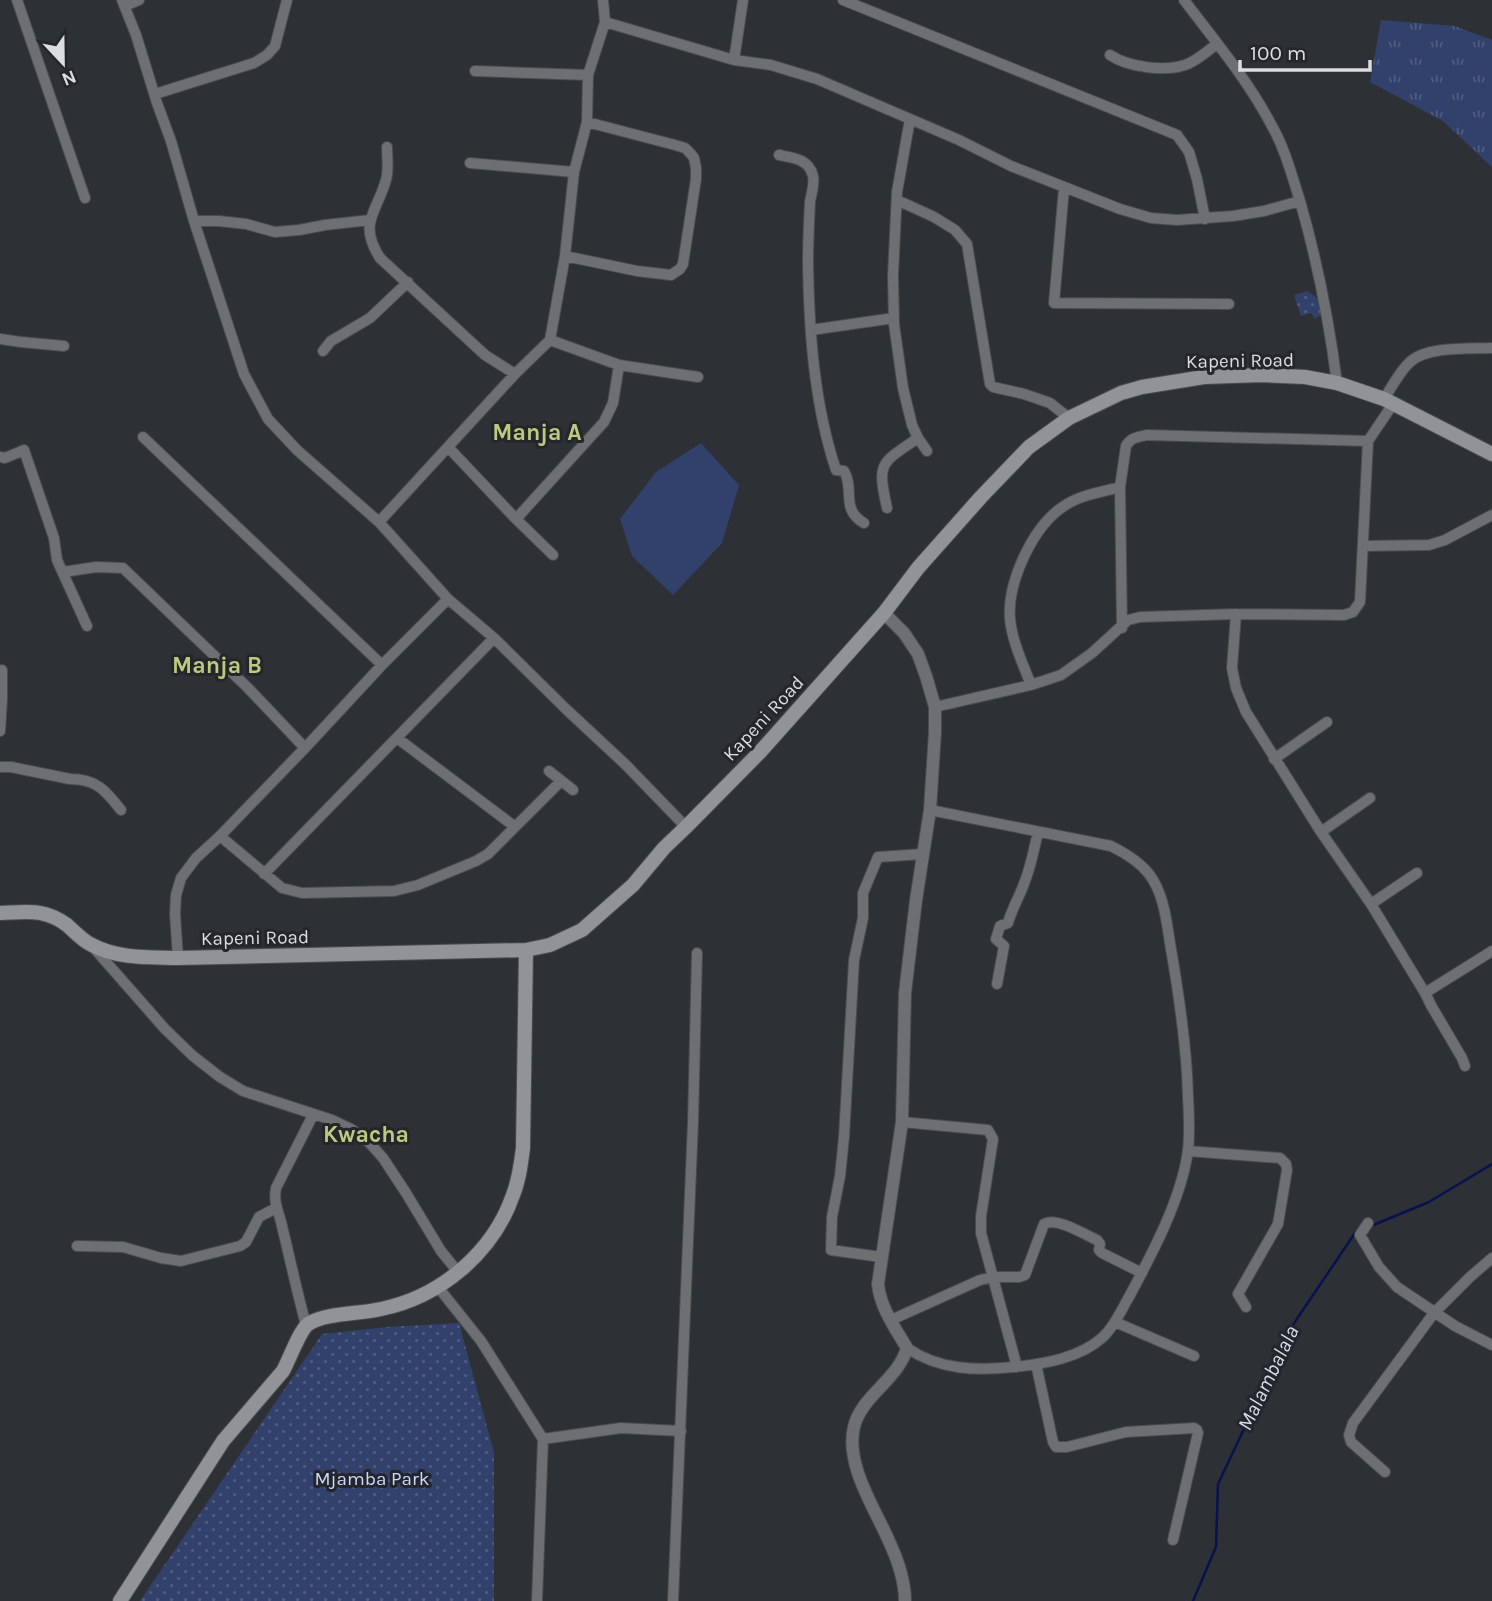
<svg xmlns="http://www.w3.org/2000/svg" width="1492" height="1601" font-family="Karla,sans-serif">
  <defs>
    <pattern id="grass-tufts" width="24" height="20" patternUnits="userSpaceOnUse" patternTransform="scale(1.75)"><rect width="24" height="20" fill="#32416b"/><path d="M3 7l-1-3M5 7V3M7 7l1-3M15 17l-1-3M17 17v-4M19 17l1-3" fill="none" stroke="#4f5c80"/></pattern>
    <pattern id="park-dots" width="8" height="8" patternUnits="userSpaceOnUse" patternTransform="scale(1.75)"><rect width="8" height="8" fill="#32416b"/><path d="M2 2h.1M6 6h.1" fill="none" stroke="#4f5c80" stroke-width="1.8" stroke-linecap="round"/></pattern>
  </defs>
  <rect width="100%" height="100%" fill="#2d3035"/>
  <path fill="url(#grass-tufts)" d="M1381 20 1455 26 1492 40V167L1443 121 1370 82Z"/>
  <path fill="url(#park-dots)" d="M1307 291 1316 297 1324 312 1315 319 1311 313 1301 316 1294 295Z
    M459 1323 494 1453V1601H140L322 1334 387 1327Z"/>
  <path fill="#32416b" d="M701 443 739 485 722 543 673 595 632 556 620 519 656 472Z"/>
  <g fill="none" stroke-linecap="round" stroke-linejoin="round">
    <path stroke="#08124c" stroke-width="2.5" d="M1371 1226 1429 1202 1492 1164
      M1193 1601 1216 1547 1218 1484 1261 1393 1284 1338 1355 1233 1358 1231"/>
    <g stroke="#494c50" stroke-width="12">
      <path id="minor" d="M17 0 85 198
        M122 0 136 35 157 103 171 141 194 221 244 374 268 419 297 450 379 522 448 599 494 638 567 710 626 765 686 827
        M843 0 1177 135 1189 152 1197 179 1205 219
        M1184 0C1215 41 1248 80 1272 126 1285 149 1292 176 1300 201 1317 260 1329 321 1337 383
        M125 6 139 0
        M605 22 734 60 771 65 817 79 959 140 1011 166 1120 209 1151 218 1177 220 1233 216 1264 211 1300 201
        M1110 55C1128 67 1164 72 1185 65 1197 61 1207 51 1217 44
        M734 60 743 0
        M475 71 588 75
        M155 94 254 63 267 55 275 46 287 0
        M910 119 897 192 893 275 894 324 903 388 912 425 918 438 927 451
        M387 147C387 158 389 170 386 180 376 214 358 223 380 258L485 355 515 374
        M779 155C794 158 809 159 813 176 815 184 811 194 810 202 809 222 808 242 808 262 809 331 814 404 836 470L844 471C855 490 840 509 864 523
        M470 163 574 172
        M1064 188 1054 303 1229 304
        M897 200 934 217 955 230 967 244 990 384 993 387 1024 394 1050 403 1069 418
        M194 221H219L246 224 275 232 299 230 325 225 370 220
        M565 256 637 271 671 275 680 269 683 264 696 179V168L694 158 691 154 685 148 675 145 587 122
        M811 330 894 318
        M0 339 21 342 64 346
        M550 340 619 365 698 377
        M323 351 331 341 370 318 408 282
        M1384 399C1392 387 1399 372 1410 362 1427 346 1469 349 1492 348
        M143 437 382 665
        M448 447 516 519 553 555
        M0 457 5 458 24 450 54 538 57 560 87 626
        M887 508C877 462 880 464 918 438
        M516 519 604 422 613 403 619 365
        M379 522 515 374 550 340 565 256 574 172 587 122 588 75 605 22 603 0
        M1363 546 1429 545 1445 540 1492 515
        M63 572 96 567 123 568 248 688 305 748
        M1236 614 1232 668 1236 688 1246 712 1321 832 1371 904 1425 993 1432 1007 1462 1058 1465 1066
        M1122 628 1120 487 1126 446C1131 437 1138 437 1147 435L1368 441
        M1031 685C1023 664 1012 641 1010 619 1007 582 1033 526 1064 506 1080 495 1102 492 1120 487
        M935 707 1031 685 1061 675 1092 653 1128 620 1140 617 1236 614 1344 615 1353 612 1360 602 1368 441 1393 404
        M0 731 2 699V670
        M397 738 514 826
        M1274 759 1327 722
        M0 767H11L70 779C97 779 106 791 121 810
        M549 771 573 790
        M1321 832 1370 798
        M220 836 282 888 302 893 394 891 418 885 476 861 488 854 561 781
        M264 874 494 638
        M1371 904 1417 873
        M93 947 165 1029 193 1056 220 1077 243 1091 332 1120 351 1129 366 1139 383 1158 406 1193 441 1251 458 1272
        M178 958 175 914 176 895 181 878 196 858 220 836 305 748 382 665 448 599
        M997 984 1004 946 996 939 1000 926 1008 923C1012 908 1020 896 1025 881 1031 866 1034 849 1038 832
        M1425 993 1492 951
        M902 1122 988 1130 993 1139 981 1216V1233L1017 1367
        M1188 1151 1280 1158 1286 1164 1287 1170 1278 1224 1238 1294 1246 1307
        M1368 1223 1360 1235 1379 1267 1397 1287 1455 1326 1492 1345
        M77 1246 123 1247 161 1258 181 1261 240 1246 246 1242 259 1217 276 1208
        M881 1257 831 1250 832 1217 840 1176 844 1137 854 960 863 918V893L878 857 923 854
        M438 1287 481 1341 543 1439 537 1601
        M891 1320 980 1280 993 1277H1019L1025 1275 1044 1224C1058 1217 1083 1234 1097 1240L1100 1244 1099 1250 1102 1253 1142 1273
        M1115 1322 1194 1356
        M306 1325C297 1292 290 1259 282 1226 279 1212 273 1203 276 1188L313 1115
        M907 1348C939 1370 977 1371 1014 1367 1044 1364 1080 1358 1103 1337 1115 1326 1121 1310 1129 1297 1152 1254 1182 1198 1188 1150 1190 1132 1189 1115 1188 1097 1187 1049 1180 1002 1172 955 1167 929 1166 896 1149 874 1139 861 1125 853 1111 846L930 810
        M1036 1364 1053 1442 1056 1447H1067L1126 1432 1194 1428 1197 1430 1198 1433 1173 1540
        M543 1439 621 1428 681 1431
        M1385 1472 1351 1442 1349 1435 1353 1423 1434 1313 1470 1277 1492 1258
        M673 1601 693 1122 697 953"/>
    </g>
    <g stroke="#494c50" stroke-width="14">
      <path id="tertiary" d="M884 613 904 633 918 654 926 676 935 707V732L930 810 916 900 905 993 902 1122 878 1284C880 1307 895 1328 907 1348 898 1380 861 1396 854 1427 845 1464 874 1507 888 1539 897 1558 905 1580 905 1601"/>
    </g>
    <g stroke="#494c50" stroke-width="16">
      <path id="secondary" d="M0 913C27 912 44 908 67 925 75 932 83 941 92 945 118 959 150 957 178 958L526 950 550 945 582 930 633 885 664 848 686 827 760 752 884 613 918 568 981 497 1029 447 1069 418 1121 393 1142 387 1204 377 1262 375 1305 377 1337 383 1384 399 1492 454
        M120 1601 223 1441 283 1371C289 1360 300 1330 308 1324 325 1313 360 1314 381 1309 440 1297 493 1253 513 1195 519 1180 521 1164 523 1148L526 950"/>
    </g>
    <use href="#minor" stroke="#6e6f72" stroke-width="10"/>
    <use href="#tertiary" stroke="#6e6f72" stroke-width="12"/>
    <use href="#secondary" stroke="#919398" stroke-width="14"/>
  </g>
  <g text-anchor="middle" stroke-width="6" stroke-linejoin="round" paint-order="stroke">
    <g font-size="19" fill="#dbdde0" stroke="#24262b">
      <text transform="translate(1240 360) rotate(-1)" y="7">Kapeni Road</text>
      <text transform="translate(763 718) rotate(-47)" y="7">Kapeni Road</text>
      <text transform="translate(255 937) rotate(-1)" y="7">Kapeni Road</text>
    </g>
    <g font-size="19" fill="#cad9ff" stroke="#24262b">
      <text x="372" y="1485">Mjamba Park</text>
    </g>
    <g font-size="21" font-style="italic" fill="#d6ddf0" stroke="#24262b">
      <text transform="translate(1268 1378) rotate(-64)" y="7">Malambalala</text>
    </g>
    <g font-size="23" font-weight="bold" fill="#baca7e" stroke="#24262b">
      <text x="537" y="440">Manja A</text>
      <text x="217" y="673">Manja B</text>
      <text x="366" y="1142">Kwacha</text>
    </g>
  </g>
  <g transform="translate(63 63) rotate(158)" stroke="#24262b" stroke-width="5" paint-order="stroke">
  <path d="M0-5L12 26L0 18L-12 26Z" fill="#dbdde0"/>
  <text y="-10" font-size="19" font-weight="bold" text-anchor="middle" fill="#dbdde0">N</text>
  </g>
  <path d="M1240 60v10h130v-10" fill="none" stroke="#dbdde0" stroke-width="3.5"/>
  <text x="1250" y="60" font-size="21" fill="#dbdde0" stroke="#24262b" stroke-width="5" paint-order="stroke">100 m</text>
</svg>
